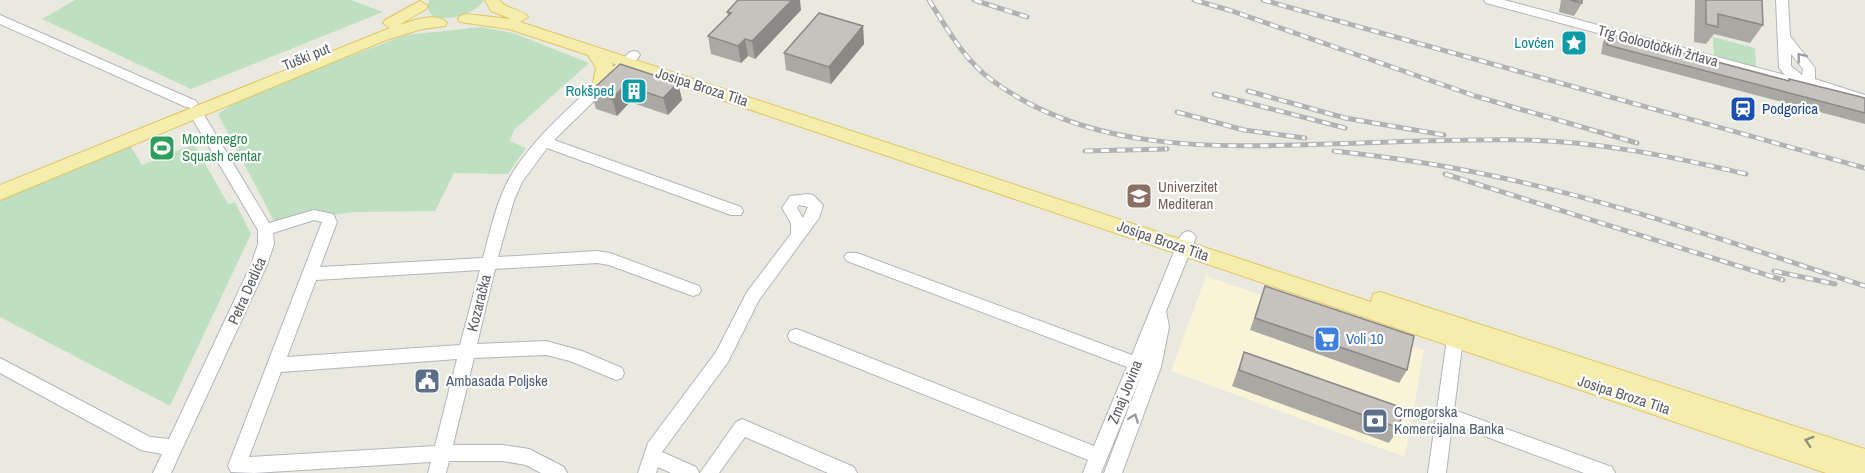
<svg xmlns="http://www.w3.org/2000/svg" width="1865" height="473" font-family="'Archivo Narrow',sans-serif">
  <rect width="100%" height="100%" fill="#eae9e0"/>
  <path fill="#f9f3d7" d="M1206 276 1424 350 1405 457 1171 371Z"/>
  <path fill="#bfdfc1" d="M75 0H351L383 12 191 89 42 19Z
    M429 0H484C474 19 419 29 429 0Z
    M482 27 513 33 589 63 514 130 510 141 526 148 508 174 454 173 435 211 354 212 275 223 218 114 239 99 405 35Z
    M1713 37 1755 48 1756 68 1714 57Z
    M126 139 142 165 194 144 228 204 235 202 251 234 170 406 0 317V192Z"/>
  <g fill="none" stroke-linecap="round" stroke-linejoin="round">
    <g stroke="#b3b5ba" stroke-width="2">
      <path id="minor" d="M1484 0H1504L1785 75 1779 68 1776 0H1788L1790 36 1815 68V79L1865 95V104L1807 85 1799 87 1486 3ZM1791 54 1803 69 1802 75 1791 66Z
        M0 15 196 101 198 104 191 108 186 107 0 24Z
        M634 51 638 52 640 55 638 58 554 140 741 207 743 211 741 215H731L547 148 522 182 514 200 498 257 597 251 610 253 699 286 701 290 699 294 693 296 609 265 597 263 495 269 477 344 546 341 582 351 622 368 624 373 622 378 616 380 570 361 546 355 474 358 453 445H503L529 449 564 467 567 473H541L526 465 503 461H449L446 473H428L431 462 254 473 231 472 228 466 322 222 314 220 273 233 274 244 267 265 171 473H153L162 454 141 450 0 373V358L150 437 169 439 251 265 258 244V230L189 113 191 110H201L269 223 314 210 333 214 337 222 320 267 483 258C490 232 496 203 509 179 535 133 591 89 630 52ZM480 270 460 345 287 357 316 280ZM457 359 435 446 249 457 281 372Z
        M808 194 813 195 823 205 819 218 759 300 728 362 662 452 696 467 699 473H671L658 467 656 473H638L648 443 716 352 747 292 791 234V223L782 208 790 196ZM799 205 808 207 803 218 797 208Z
        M1188 231 1193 233 1196 237 1166 311 1169 327 1161 367 1122 473H1104L1142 373 1101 473H1083L1088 460 790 341 788 336 790 331 796 329 802 331 1094 446 1127 367 847 261 844 257 847 253H857L1132 355 1180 237 1183 233Z
        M1455 332 1461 334 1463 339 1454 410 1612 467 1615 473H1584L1452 424 1446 473H1428L1447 339 1449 334Z
        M742 419 854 467 857 473H828L745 437 719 473H700L736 422Z"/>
    </g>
    <g stroke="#e0c564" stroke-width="2">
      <path id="major" d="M485 0H499C506 10 521 8 528 17L520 22 1371 302 1373 294 1380 292 1865 449V473H1826L612 63C615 73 612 83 607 91H595L592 87 596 68 588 55 509 29 460 22 458 19 460 16 466 14 511 19 491 11Z
        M420 1 428 6 426 9 399 25C412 21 437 11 447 23L445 26 422 29 386 40 0 200V185L390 28 383 23 385 20Z"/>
    </g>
    <use href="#minor" fill="#fff" fill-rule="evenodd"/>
    <use href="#major" fill="#f5edab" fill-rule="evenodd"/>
    <g stroke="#b1b2b2" stroke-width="5">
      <path id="rail" d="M929 0C947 29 965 61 993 81 1089 152 1215 148 1328 144 1395 142 1461 139 1527 140 1602 142 1674 157 1746 174
        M974 0 1027 17
        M1194 0 1232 11 1475 96 1637 143
        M1263 0 1865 168
        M1248 91 1345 118 1444 135
        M1214 94 1345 128
        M1177 112 1244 130 1305 138
        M1085 151 1167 149
        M1334 151C1379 156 1424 162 1469 171 1604 197 1734 244 1865 286
        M1445 174 1783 280
        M1774 271 1835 284"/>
    </g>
    <use href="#rail" stroke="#fff" stroke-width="3" stroke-dasharray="8" stroke-linecap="butt"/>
  </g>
  <path fill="#aaa8a3" d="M1561 0H1582V3L1574 16 1559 12Z
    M1695 0H1762L1763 25 1750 43 1714 34 1706 44 1694 42Z
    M801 10 755 59 748 56 741 63 711 54 708 36 728 16 727 12Z
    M863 26 864 44 831 84 786 70 784 53Z
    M1608 33 1788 81 1789 79 1865 98V124L1601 54 1603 42Z
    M620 64 678 83 682 100 668 115 630 102 617 116 596 109 591 91Z
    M1265 286 1407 370 1399 383 1250 330Z
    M1244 352 1399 428 1389 443 1232 386Z"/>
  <path fill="#8b8885" d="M792 0H800L801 10 755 59 752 41Z
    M863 26 864 44 831 84 829 67Z
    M745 39 748 56 741 63 738 46Z
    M678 83 682 100 668 115 663 98Z
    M625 85 630 102 617 116 612 99Z"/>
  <path fill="#c6c3be" stroke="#8b8885" stroke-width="1.5" d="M738 0H792L752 41 745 39 738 46 708 36 731 13 727 12Z
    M1570 0H1582V3Z
    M1706 0H1762L1763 25 1718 14V27L1706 24Z
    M819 13 863 26 829 67 784 53Z
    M1608 33 1789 81V79L1865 98V113L1607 45Z
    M620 64 678 83 663 98 625 85 612 99 591 91Z
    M1265 286 1414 336 1407 370 1255 318Z
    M1244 352 1403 408 1399 428 1239 370Z"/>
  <defs><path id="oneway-chevron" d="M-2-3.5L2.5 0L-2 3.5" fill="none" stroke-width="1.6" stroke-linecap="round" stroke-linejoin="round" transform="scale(1.5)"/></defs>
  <g stroke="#9b9da0">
    <use href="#oneway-chevron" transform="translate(1801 57) rotate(-128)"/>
    <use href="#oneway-chevron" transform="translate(1134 418) rotate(-69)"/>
  </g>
  <use stroke="#908f7a" href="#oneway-chevron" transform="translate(1809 441) rotate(-162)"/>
  <defs>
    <g id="sight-square" transform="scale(1.35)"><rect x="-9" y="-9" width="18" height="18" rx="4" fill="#0f9aa8" stroke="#fff"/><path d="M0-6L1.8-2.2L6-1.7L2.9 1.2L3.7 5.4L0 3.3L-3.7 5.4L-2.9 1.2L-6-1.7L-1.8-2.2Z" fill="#fff"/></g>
    <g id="building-square" transform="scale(1.35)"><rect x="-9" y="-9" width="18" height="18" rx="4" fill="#0f9aa8" stroke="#fff"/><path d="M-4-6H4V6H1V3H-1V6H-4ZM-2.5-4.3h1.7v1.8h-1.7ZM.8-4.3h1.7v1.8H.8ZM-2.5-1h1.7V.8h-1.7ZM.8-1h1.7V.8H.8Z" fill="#fff"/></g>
    <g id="station-square" transform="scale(1.35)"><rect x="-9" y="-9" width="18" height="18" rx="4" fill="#1a4fb4" stroke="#fff"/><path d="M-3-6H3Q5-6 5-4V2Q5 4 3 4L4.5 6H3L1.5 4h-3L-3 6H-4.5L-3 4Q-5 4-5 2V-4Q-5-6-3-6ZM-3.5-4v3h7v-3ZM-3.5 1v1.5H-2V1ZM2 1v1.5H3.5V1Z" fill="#fff"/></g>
    <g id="stadium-square" transform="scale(1.35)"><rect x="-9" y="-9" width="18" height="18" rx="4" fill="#2e9e5b" stroke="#fff"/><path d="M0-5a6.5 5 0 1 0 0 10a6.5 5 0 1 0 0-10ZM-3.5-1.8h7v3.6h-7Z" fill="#fff"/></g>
    <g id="university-square" transform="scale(1.35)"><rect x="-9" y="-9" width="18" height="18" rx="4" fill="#8d6e63" stroke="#fff"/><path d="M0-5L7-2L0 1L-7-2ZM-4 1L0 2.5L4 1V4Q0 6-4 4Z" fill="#fff"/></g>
    <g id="supermarket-square" transform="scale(1.35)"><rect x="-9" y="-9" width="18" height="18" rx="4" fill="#3f7fe0" stroke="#fff"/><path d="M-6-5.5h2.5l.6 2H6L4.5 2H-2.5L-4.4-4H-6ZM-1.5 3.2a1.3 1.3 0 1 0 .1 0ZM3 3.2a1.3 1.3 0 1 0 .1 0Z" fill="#fff"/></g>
    <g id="civic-square" transform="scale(1.35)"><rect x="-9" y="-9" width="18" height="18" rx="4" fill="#5c6f8a" stroke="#fff"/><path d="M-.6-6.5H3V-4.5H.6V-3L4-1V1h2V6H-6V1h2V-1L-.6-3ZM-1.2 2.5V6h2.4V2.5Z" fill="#fff"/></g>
    <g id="bank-square" transform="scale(1.35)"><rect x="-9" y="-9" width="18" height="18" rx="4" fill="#5c6f8a" stroke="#fff"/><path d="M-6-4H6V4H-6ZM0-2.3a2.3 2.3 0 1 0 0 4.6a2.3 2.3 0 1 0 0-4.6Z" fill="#fff"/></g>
  </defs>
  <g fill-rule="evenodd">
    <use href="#sight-square" x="1574" y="43"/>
    <use href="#building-square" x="634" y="91"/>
    <use href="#station-square" x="1743" y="109"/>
    <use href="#stadium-square" x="162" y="148"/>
    <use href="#university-square" x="1139" y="196"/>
    <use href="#supermarket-square" x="1327" y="339"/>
    <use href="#civic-square" x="427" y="381"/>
    <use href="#bank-square" x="1375" y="421"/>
  </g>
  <g text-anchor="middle" stroke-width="4.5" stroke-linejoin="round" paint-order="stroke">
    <g font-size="15" fill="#0d838f" stroke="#fff" text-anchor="end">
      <text x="1554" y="48">Lovćen</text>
      <text x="614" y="96">Rokšped</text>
    </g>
    <g font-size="15" fill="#595c60" stroke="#fff">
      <text transform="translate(1658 46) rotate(15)" y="5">Trg Golootočkih žrtava</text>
      <text transform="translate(306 57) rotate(-22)" y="5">Tuški put</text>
      <text transform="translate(702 87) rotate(18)" y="5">Josipa Broza Tita</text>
      <text transform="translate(1163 241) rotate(19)" y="5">Josipa Broza Tita</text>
      <text transform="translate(247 291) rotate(-66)" y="5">Petra Dedića</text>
      <text transform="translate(479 303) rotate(-76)" y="5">Kozaračka</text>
      <text transform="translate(1125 392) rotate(-68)" y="5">Zmaj Jovina</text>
      <text transform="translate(1624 395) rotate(18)" y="5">Josipa Broza Tita</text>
    </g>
    <g font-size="15" fill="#164399" stroke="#fff" text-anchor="start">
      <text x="1762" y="114">Podgorica</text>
    </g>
    <g font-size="15" fill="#27864d" stroke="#fff" text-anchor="start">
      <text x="182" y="144">Montenegro<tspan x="182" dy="17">Squash centar</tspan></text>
    </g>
    <g font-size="15" fill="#785e54" stroke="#fff" text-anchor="start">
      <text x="1158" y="192">Univerzitet<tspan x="1158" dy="17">Mediteran</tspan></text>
    </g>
    <g font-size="15" fill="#366cbe" stroke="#fff" text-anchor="start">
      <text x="1346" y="344">Voli 10</text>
    </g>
    <g font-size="15" fill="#4e5e75" stroke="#fff" text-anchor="start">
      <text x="446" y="386">Ambasada Poljske</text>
      <text x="1394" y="417">Crnogorska<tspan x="1394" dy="17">Komercijalna Banka</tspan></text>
    </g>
  </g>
</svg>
